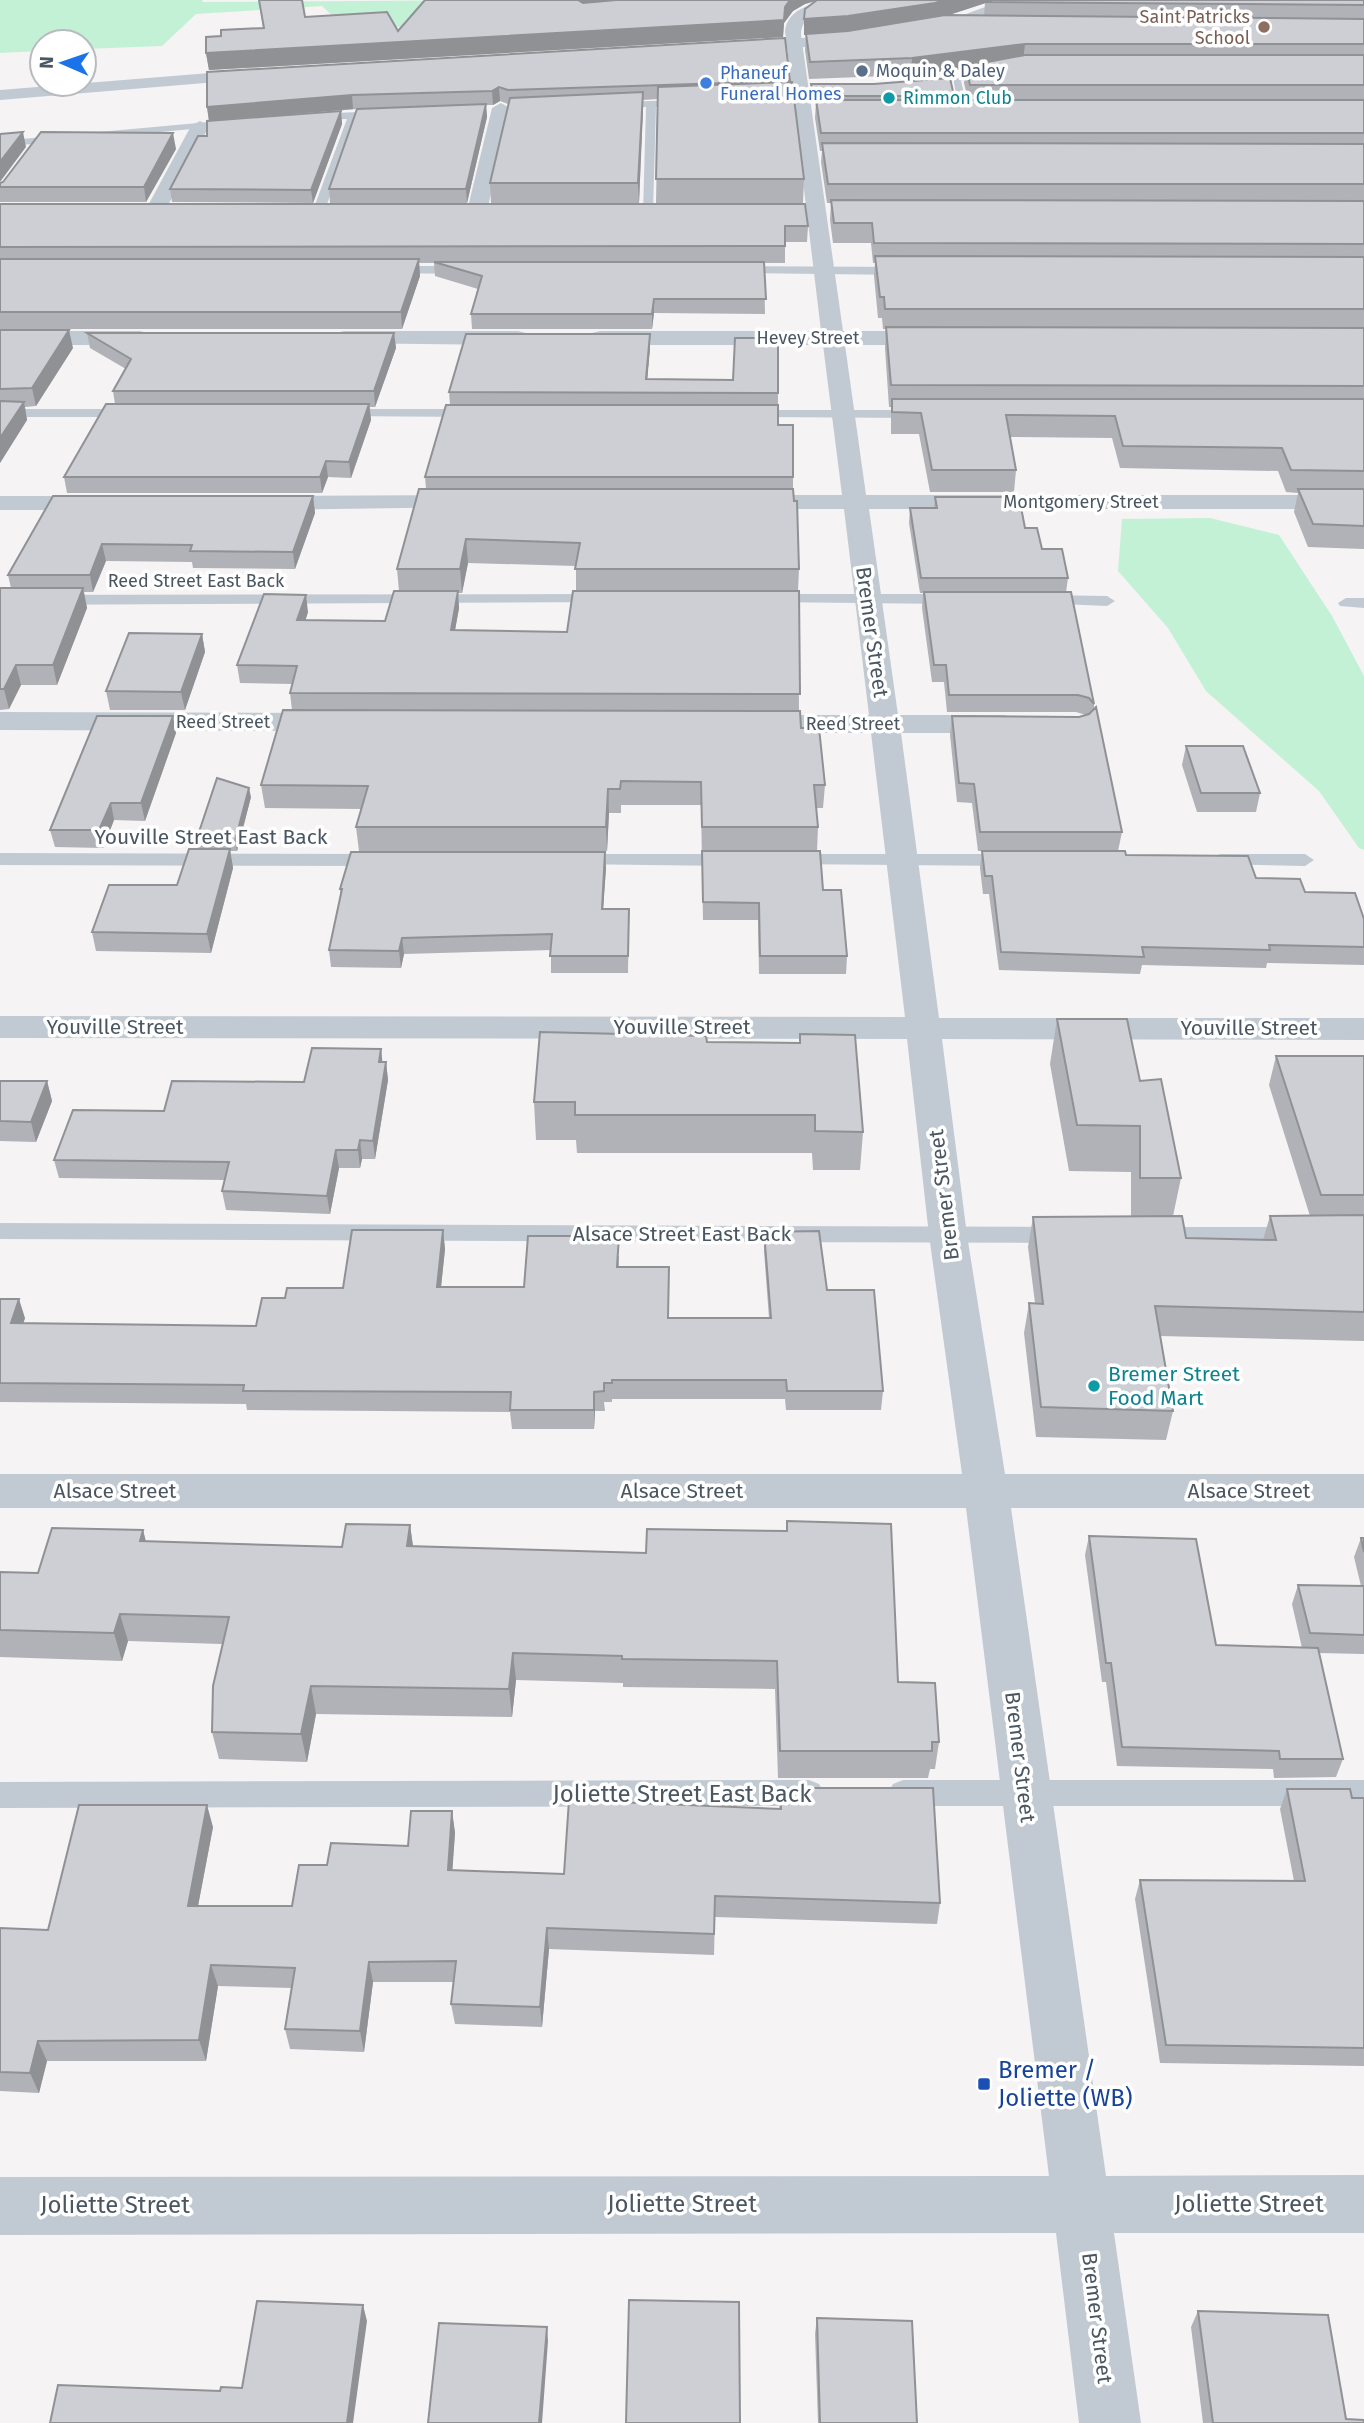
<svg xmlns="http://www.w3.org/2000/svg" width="1364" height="2423" font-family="'Fira Sans',sans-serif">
  <rect width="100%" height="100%" fill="#f5f3f3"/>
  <path fill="#c3f1d5" d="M0 0H202L203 2 503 0 403 27 343 26 322 6 196 14 162 46 84 49V42H42V51L0 53Z
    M1210 518 1279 535 1332 616 1364 676V850L1359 848 1319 791 1206 691 1168 628 1118 571 1122 519Z"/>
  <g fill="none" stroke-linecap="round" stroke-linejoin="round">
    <path fill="#c1cad2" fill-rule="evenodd" d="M994 68 999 71 997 73 961 81 968 110 959 112 953 77Z
      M688 100 692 101V105L656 107 653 211 643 213 646 107 614 108 609 105 614 102Z
      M384 111 389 114 388 116 357 118 325 210 315 212 313 210 347 119 310 120 305 117 310 114Z
      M220 121 224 122V126L0 147V141Z
      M388 266H466L472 270 466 274 384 273 382 270Z
      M735 266 903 267 909 271 903 275 731 273 729 270Z
      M0 409H132L139 413 132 417H0Z
      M342 409H472L479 413 472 417 337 416 335 413Z
      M748 410H920L927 414 920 418 743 417 741 414Z
      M603 594 611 599 609 602 0 605V595Z
      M770 594H953L961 599 953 604 764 602 762 599Z
      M1043 595 1107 596 1115 601 1107 606 1037 603 1035 600 1037 597Z
      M1346 598H1364V608L1340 606 1338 603Z
      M0 853 378 854 387 860 378 866 0 865Z
      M574 854H732L741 860 732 866 567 864 565 860Z
      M791 854H1012L1021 860 1012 866 784 864 782 860Z
      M1221 854H1305L1314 860 1305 866 1214 864 1212 860 1214 856Z
      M0 1223 1060 1227 1068 1229 1072 1235 1068 1241 1060 1243 0 1239Z
      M1154 1227H1294L1302 1229 1306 1235 1302 1241 1294 1243H1154L1146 1241 1142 1235 1146 1229Z
      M809 1780 819 1784 824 1793 819 1802 809 1806 0 1808V1782Z
      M903 1780H1364V1806H903L893 1802 888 1793 893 1784Z"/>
    <path fill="#c1cad2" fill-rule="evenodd" d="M827 0H854L851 3C832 8 801 10 801 35L843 331H938L946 333 949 338 946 343 938 345H845L866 495H1364V509H869L898 715H1004L1014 718 1019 724 1014 730 1004 733H901L939 1018H1364V1040L942 1039 967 1235 1005 1474H1364V1508H1011L1106 2176 1364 2175V2233H1114L1141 2423H1079L1056 2233 0 2235V2177L1049 2176 966 1508H0V1474H962L929 1235 907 1039 0 1038V1016L905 1017 871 733H749L739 730 734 724 739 718 749 715H869L844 509H744L735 507 732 502 735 497 744 495H842L823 345H600L592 343 589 338 592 333 600 331H821L785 31C788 10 808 5 827 0Z
      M501 103 510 108 487 211 477 217 467 211 492 108Z
      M200 121 209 126 165 211 162 215H148L145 211 191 126Z
      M0 331H140L148 333 151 338 148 343 140 345H0Z
      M344 331H518L526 333 529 338 526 343 518 345 336 343 333 338 336 333Z
      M467 495 476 497 479 502 476 507 261 510 252 508 249 503 252 498 261 496Z
      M0 496H99L108 498 111 503 108 508 99 510H0Z
      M0 712 332 713 342 716 347 722 342 728 332 731 0 730Z"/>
    <path fill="#c1cad2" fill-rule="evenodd" d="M1004 0H1026L1023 3 976 20 923 34 915 29 917 26 966 14Z
      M856 34 864 39 862 42 735 53 727 48 735 43Z
      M259 69 265 70 267 74 265 78 0 100V90Z"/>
  </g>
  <path fill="#b0b2b7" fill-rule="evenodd" d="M259 0H302L305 17 398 31 425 0H1364V549L1308 547 1294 512 1298 493 1286 492 1278 471 1120 468 1112 438 1010 437 1016 470 1014 492H930L919 434H891V407H889L885 348 886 329H883L882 318H878L874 276 875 263H873L871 243H833L830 220 831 203H827L821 162 822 151H820L815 118 816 102H812L811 84 954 96V100H968L964 83 965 69 911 75 809 79 805 50 806 35H804L816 1 805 4 793 11 784 23 783 37 209 70 206 53 221 36 263 28ZM985 3 984 16 948 15Z
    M785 38 804 179 803 203H656L658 99 643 100 639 203H491L490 183 508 104 500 101 493 105H486L487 117 467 203H330L329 189 357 109 246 118 341 111 342 124 313 203 172 202 170 189 207 136 209 121 207 107Z
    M176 149 146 202H0V183Z
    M0 204 808 226 807 242H785V263H764L765 314 654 313 652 329H472L471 314 478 289 435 276 434 263H419L420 276 402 329H0Z
    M0 330 73 348 36 406 25 407 27 420 0 463Z
    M87 333H394L396 348 375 407H370L371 420 351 478 328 477 322 493H67L64 477 115 404 113 391 126 369 90 348Z
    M778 338V425L793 477V489L799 569 798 591 799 711 801 728 825 785 823 808H816L818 827 817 851 823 890 847 956 846 974H759L758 920H703L701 805H621V813H609L607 851H359L356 827 361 809 265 808 261 785 292 710 290 693 292 684 240 683 237 665 308 612 305 621H385L399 591 397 569 426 489 425 477 450 405 449 392 650 348 647 379 733 380ZM468 563 576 566V591L567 632 455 630 459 608 458 593H462Z
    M53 496H313L315 513 295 569 193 568 192 562 106 561 93 592H84L87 608 57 685H21L9 709 0 710V588H11L8 575Z
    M935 497 1025 528 1068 578 1066 592 1094 704V710L1122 832 1118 851 1126 855 1256 878 1305 892 1364 919V965L1267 963 1266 968 1142 965 1140 974 999 970 989 894H983L980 868 982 851H978L972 803 957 802 950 735 952 716 1079 717 1086 715 1076 712H947L944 682H932L922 608 923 593H920L909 523 910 508H934Z
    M202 634 205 652 185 710H110L106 691Z
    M176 733 145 821 114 820 103 848 55 847 50 830Z
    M1186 746 1260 793 1256 812H1197L1182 765Z
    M251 797 237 851H230L233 868 211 953 96 951 92 932 177 885 198 849 196 841Z
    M606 868 603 909H629L628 973H551V950L404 954 401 968 331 967 329 950 341 897 340 889Z
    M1057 1019 1181 1178 1173 1216 1186 1238 1263 1240 1270 1216H1310L1269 1085 1276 1056H1364V1341L1160 1336 1173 1411 1166 1440 1036 1437 1024 1333 1029 1303H1035L1028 1247 1033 1217 1131 1216V1172L1069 1171 1050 1064Z
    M707 1042 863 1132 860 1170H813L812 1153H577L576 1140H536L534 1102Z
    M381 1049 382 1062H386L388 1080 375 1159H362L360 1168H339L330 1214 226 1210 222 1191 225 1180 59 1178 54 1160 164 1111 304 1082Z
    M0 1081H47L52 1101 36 1142 0 1141Z
    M443 1230 445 1249 441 1287H524L619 1256V1267L669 1318H769L764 1251V1232L827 1290 883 1391 881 1410H786L785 1399H612V1402H604L605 1411H595L594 1429H512L510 1412 247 1410 246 1404 0 1402V1299L25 1318 23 1323 256 1326 285 1298 343 1288Z
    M410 1525 413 1547 898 1682 939 1742 935 1769H930L928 1778H778L775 1689 623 1687V1683L516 1680 512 1717 316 1714 307 1762 219 1759 212 1732 222 1644 128 1641 122 1661 0 1657V1572L38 1573 143 1530 146 1542 342 1547Z
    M1089 1536 1216 1645 1302 1648 1292 1604 1298 1585 1361 1586 1354 1557 1361 1538H1364V1654L1319 1653 1343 1759 1336 1777 1274 1778 1273 1769 1117 1766 1106 1682H1102L1085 1555Z
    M781 1788 940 1903 937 1924 715 1917 714 1955 549 1949 542 2027 455 2024 451 2004 454 1982H373L364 2052 290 2049 285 2029 292 1988 218 1986 206 2061H47L39 2093 0 2091V1928L48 1930 213 1827 198 1906H292L327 1865 408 1846 452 1811 455 1833 452 1870 564 1874 779 1809Z
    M1287 1789 1364 1798V2066L1160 2063 1135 1899 1140 1880 1294 1881 1280 1809Z
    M1198 2311 1346 2419 1364 2423H1203L1191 2327Z
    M817 2318 917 2423H818L815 2334Z"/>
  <path fill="#909195" d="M575 0H644L578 11Z
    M790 0H818L805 4 793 11 784 23 783 37 209 70 206 53 785 7Z
    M945 0H995L934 20 847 32 804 35V19Z
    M1025 44 1023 61 966 66 965 69 911 75 912 58Z
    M499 87 500 101 493 105 492 91Z
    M643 92V111L639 203 638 183Z
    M352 95 353 109 209 121 207 107Z
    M486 104 487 117 467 203 466 189Z
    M341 111 342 124 313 203 311 190Z
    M23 132 26 147 0 182V162Z
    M173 133 176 149 146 202 144 187Z
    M419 259 420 276 402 329 401 312Z
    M654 299V313L652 329V314Z
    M69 330 73 348 36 406 32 388Z
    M394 333 396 348 375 407 374 391Z
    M650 334V348L646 394V379Z
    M24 402 27 420 0 463V438Z
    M369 404 371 420 351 478 349 462Z
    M326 461 328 477 322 493 320 477Z
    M313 496 315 513 295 569 293 552Z
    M466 539 468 563 462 593 460 569Z
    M102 544 106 561 93 592 90 575Z
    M83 588 87 608 57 685 53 665Z
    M458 591 459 608 452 647 451 630Z
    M306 595 308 612 300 638 297 620Z
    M202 634 205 652 185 710 181 692Z
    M16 665 21 685 9 709 4 689Z
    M173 716 176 733 145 821 141 803Z
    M249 788 251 797 237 851 235 841Z
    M608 789 609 813 607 851 606 827Z
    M111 803 114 820 103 848 99 830Z
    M230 849 233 868 211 953 207 934Z
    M605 852 606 868 602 925V909Z
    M402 938 404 954 401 968 399 951Z
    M381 1049 383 1067 379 1062Z
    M386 1062 388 1080 375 1159 373 1141Z
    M47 1081 52 1101 36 1142 31 1122Z
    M360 1140 362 1159 360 1168 358 1150Z
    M336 1150 339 1168 330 1214 327 1196Z
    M443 1230 445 1249 439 1306 437 1287Z
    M19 1299 25 1318 17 1343 11 1323Z
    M594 1392 595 1411 594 1429Z
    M410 1525 414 1553 407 1546Z
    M143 1530 150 1558 140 1541Z
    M120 1614 128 1641 122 1661 114 1633Z
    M513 1653 516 1680 512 1717 509 1689Z
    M311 1686 316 1714 307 1762 301 1734Z
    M207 1805 213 1827 194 1927 188 1906Z
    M452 1811 455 1833 451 1891 448 1870Z
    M547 1928 549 1949 542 2027 540 2007Z
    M369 1962 373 1982 364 2052 360 2031Z
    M211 1965 218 1986 206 2061 199 2040Z
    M38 2041 47 2061 39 2093 30 2073Z
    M363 2305 367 2321 353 2423H347Z
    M547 2327 548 2341 542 2423H539Z"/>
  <path fill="#cdcfd5" stroke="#909195" stroke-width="2" d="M259 0H302L305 17 387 12 398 31 425 0H578L583 3 616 0H790L785 7 784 20 206 53V37L221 36V30L264 28Z
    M817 0H945L935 3 848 16 804 19 805 9Z
    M992 0H1364V5L985 2Z
    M945 15 1364 19V44H1025L912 58 810 62 806 34 848 31Z
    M785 38 790 81 508 90 499 87 492 91 352 95 207 107V72Z
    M1025 55H1364V85H970L966 66Z
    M950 78 954 96H813L811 84H874Z
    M792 82 804 179H656L658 87Z
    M643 92 638 183H490L510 98Z
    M816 100H1364V133H821Z
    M486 104 466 189H329L357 109Z
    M341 111 311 190 170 189 198 136H207V121Z
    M23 132 0 162V134Z
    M41 132 173 133 144 187H0V183L3 182Z
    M822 143 1364 144V184H828Z
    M831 200 1364 201V244L874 243 872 223H834Z
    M0 204H805L808 226H785V246L0 247Z
    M875 256 1364 257V309H885L884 297H880Z
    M0 259H419L401 312H0Z
    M434 262H764L766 299H654L652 314H471L482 276Z
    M886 327 1364 328V386L891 385Z
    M0 330H69L32 388 0 389Z
    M87 333H394L374 391H113L131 359Z
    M466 334H650L646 379 733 380 735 338H778V393L449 392Z
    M892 399H1364V471L1291 470 1282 448 1123 446 1115 416 1006 415 1016 470H932L921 413 892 412Z
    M0 401 24 402 0 438Z
    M106 404H369L349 462 326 461 320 477H64Z
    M446 405H778V425H793V477H425Z
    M419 489H793L794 501H797L799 569H575L580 543 466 539 460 569H397Z
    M1298 489H1364V526L1313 524Z
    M53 496H313L293 552 190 551 192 545 102 544 90 575H8Z
    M935 497H1019L1025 528H1037L1042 549H1062L1068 578H921L910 508H937Z
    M0 588H83L53 665H16L4 689H0Z
    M394 591H458L451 630 567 632 573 591H799L800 694 290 693 297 666 237 665 264 594 306 595 297 620 385 621Z
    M924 592H1071L1094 704 1089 698 1078 695H949L946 665H934Z
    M129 633 202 634 181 692 106 691Z
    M1096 707 1122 832H980L974 784 959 783 952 716 1079 717 1089 714Z
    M283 710 800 711 801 728H819L825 785H814L818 827H702L701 782 621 781 620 789H608L606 827H356L368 786 261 785Z
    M97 716H173L141 803H111L99 830H50Z
    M1186 746H1243L1260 793H1201Z
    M217 778 249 788 235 841H196Z
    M189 849H230L207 934 92 932 109 885H177Z
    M702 851H820L823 890H841L847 956H760L759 903 703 902Z
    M982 851H1125L1126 855 1248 856 1256 878 1300 879 1305 892 1355 893 1364 919V947L1269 945 1270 950 1142 947 1144 957 1001 952 992 876H985Z
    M351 852H605L602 909H629L628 956H550L552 934 402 938 399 951 329 950 342 889H340Z
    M1057 1019H1127L1140 1081 1161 1079 1181 1178H1140V1126L1077 1125Z
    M540 1032 706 1036 707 1042 800 1043V1034L855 1035 863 1132 815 1131V1115H575V1102H534Z
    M312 1048 381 1049 379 1062H386L373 1141 360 1140 358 1150H336L327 1196 222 1191 229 1162 54 1160 73 1110 164 1111 172 1081 304 1082Z
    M1276 1056H1364V1195H1321Z
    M0 1081H47L31 1122 0 1121Z
    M1364 1215V1312L1155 1306 1173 1411 1041 1407 1029 1303 1043 1304 1033 1217 1182 1216 1186 1238 1276 1240 1270 1216Z
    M352 1230H443L437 1287H524L528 1236H619L617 1267H669L668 1318H771L764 1232 819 1231 827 1290H874L883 1391H787L786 1380H612V1383H604V1391L594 1392V1410H510L511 1392 243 1391 244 1385 0 1383V1299H19L11 1323 256 1326 262 1298H285L287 1288H343Z
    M787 1521 891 1524 898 1682 935 1683 939 1742H932V1751H780L777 1661 622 1659V1656L513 1653 509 1689 311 1686 301 1734 212 1732 213 1686 229 1617 120 1614 114 1633 0 1630V1572L38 1573 52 1528 143 1530 140 1541 342 1547 346 1524 410 1525 407 1546 646 1553 647 1529 787 1531Z
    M1089 1536 1196 1539 1216 1645 1318 1648 1343 1759H1280L1279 1751 1122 1747 1111 1663H1106Z
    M1361 1538H1364V1552Z
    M1298 1585 1364 1586V1635L1310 1633Z
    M781 1788H933L940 1903 715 1896 714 1934 547 1928 540 2007 451 2004 456 1961 369 1962 360 2031 285 2029 295 1968 211 1965 199 2040 38 2041 30 2073 0 2072V1928L48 1930 79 1805H207L188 1906H292L299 1865H327L331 1843 408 1846 411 1811H452L448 1870 564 1874 569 1800 781 1809Z
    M1287 1789H1350L1352 1798H1364V2048L1166 2045 1140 1880 1305 1881Z
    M629 2300 739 2302 740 2423H626Z
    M257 2301 363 2305 347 2423H50L58 2385 220 2391 221 2387 242 2388Z
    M1198 2311 1328 2315 1346 2419 1364 2420V2423H1213Z
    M817 2318 912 2321 917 2423H820Z
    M439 2323 547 2327 539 2423H428Z"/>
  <circle fill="#8d6e63" stroke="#fff" stroke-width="2.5" cx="1264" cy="27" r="7"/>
  <circle fill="#5c6f8a" stroke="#fff" stroke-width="2.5" cx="862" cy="71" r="7"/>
  <circle fill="#3f7fe0" stroke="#fff" stroke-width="2.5" cx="706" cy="83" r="7"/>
  <g fill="#0f9aa8" stroke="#fff" stroke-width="2.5">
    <circle cx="889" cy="98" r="7"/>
    <circle cx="1094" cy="1386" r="7"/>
  </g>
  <rect fill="#1a4fb4" stroke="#fff" stroke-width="2.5" x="977" y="2077" width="14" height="14" rx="3.5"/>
  <g text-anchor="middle" stroke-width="7" stroke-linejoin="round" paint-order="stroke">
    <g font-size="18" fill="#785e54" stroke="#fff" text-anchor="end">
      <text x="1250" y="23">Saint Patricks<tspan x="1250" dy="21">School</tspan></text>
    </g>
    <g font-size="18" fill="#4e5e75" stroke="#fff" text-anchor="start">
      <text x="876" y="77">Moquin &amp; Daley</text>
    </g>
    <g font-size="18" fill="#366cbe" stroke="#fff" text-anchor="start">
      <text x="720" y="79">Phaneuf<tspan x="720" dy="21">Funeral Homes</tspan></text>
    </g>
    <g font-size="18" fill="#0d838f" stroke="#fff" text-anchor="start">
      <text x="903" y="104">Rimmon Club</text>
    </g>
    <g font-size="18" fill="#4a5661" stroke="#fff">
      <text x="808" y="344">Hevey Street</text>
      <text x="1081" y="508">Montgomery Street</text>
      <text x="196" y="587">Reed Street East Back</text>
      <text x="223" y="728">Reed Street</text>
      <text x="853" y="730">Reed Street</text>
    </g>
    <g font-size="21" fill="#4a5661" stroke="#fff">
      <text transform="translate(872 632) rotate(82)" y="7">Bremer Street</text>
      <text x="211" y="844">Youville Street East Back</text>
      <text x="115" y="1034">Youville Street</text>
      <text x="682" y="1034">Youville Street</text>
      <text x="1249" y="1035">Youville Street</text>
      <text transform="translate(944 1195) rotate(-97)" y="7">Bremer Street</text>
      <text x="682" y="1241">Alsace Street East Back</text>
      <text x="115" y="1498">Alsace Street</text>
      <text x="682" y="1498">Alsace Street</text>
      <text x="1249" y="1498">Alsace Street</text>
      <text transform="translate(1020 1757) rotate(83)" y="7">Bremer Street</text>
      <text transform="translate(1097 2318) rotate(83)" y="7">Bremer Street</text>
    </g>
    <g font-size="21" fill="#0d838f" stroke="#fff" text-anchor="start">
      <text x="1108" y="1381">Bremer Street<tspan x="1108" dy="24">Food Mart</tspan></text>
    </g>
    <g font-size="24" fill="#4a5661" stroke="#fff">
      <text x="682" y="1802">Joliette Street East Back</text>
      <text x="682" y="2212">Joliette Street</text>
      <text x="1249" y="2212">Joliette Street</text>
      <text x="115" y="2213">Joliette Street</text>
    </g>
    <g font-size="24" fill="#164399" stroke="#fff" text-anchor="start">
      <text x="998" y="2078">Bremer /<tspan x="998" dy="28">Joliette (WB)</tspan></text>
    </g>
  </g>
  <g transform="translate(63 63) rotate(272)"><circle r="33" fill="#ffffff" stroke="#b7bbc0" stroke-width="2"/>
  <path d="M0-5L12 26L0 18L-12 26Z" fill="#1a73e8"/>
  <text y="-10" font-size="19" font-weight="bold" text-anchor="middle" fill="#4a5661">N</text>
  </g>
</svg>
